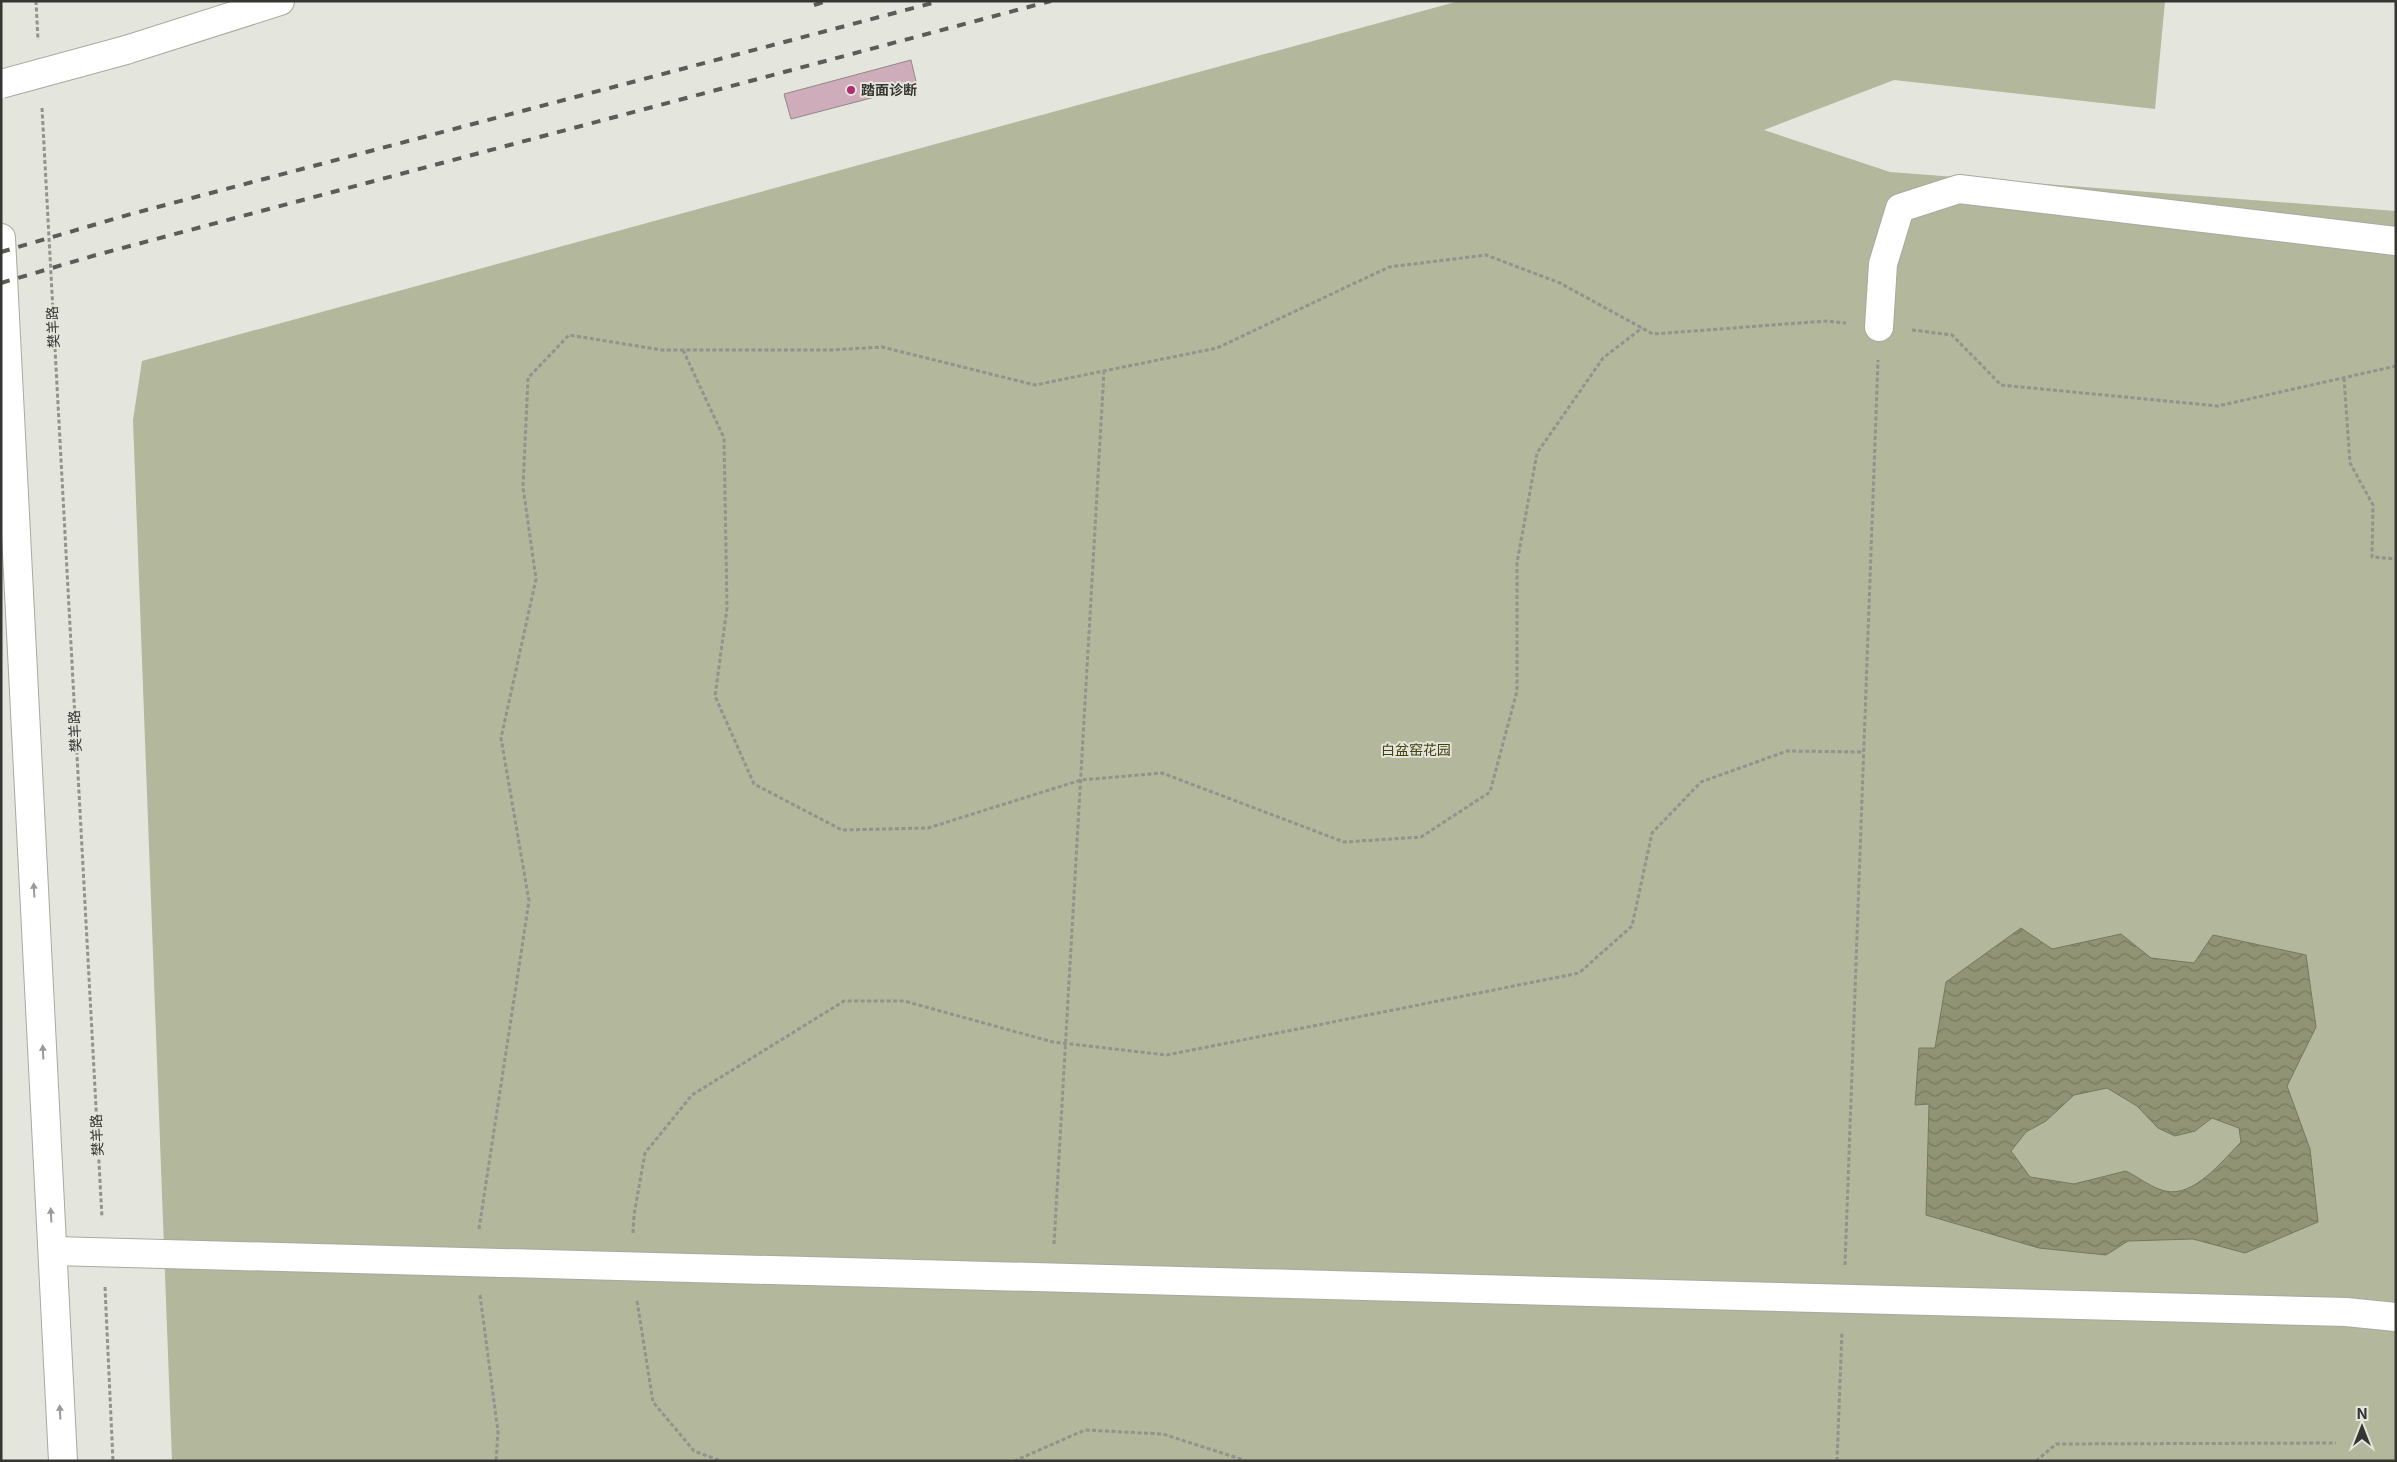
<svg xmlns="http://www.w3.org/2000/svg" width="2397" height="1462" font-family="Inter,'Noto Sans SC',sans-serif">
  <defs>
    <pattern id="water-waves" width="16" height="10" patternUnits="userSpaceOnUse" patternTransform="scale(1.25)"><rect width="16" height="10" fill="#909474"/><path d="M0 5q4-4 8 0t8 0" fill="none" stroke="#767a60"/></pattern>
  </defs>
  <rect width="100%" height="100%" fill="#e4e6dd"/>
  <path fill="#b3b79b" d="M1459 1H2165L2155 109 1894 80 1764 130 1890 172 2396 211V1461H172L133 420 142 361Z"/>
  <path fill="url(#water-waves)" stroke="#757860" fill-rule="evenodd" d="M2021 928 2052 949 2121 934 2151 958 2194 963 2213 935 2306 955 2316 1027 2287 1086 2310 1149 2318 1222 2245 1253 2193 1239 2128 1241 2106 1255 2039 1248 1926 1215 1929 1104 1915 1105 1919 1048H1935L1946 982ZM2107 1088 2137 1106 2158 1128 2175 1136 2195 1131 2212 1118 2239 1128 2241 1142C2223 1160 2194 1198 2165 1191 2152 1188 2138 1177 2126 1171L2074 1184 2030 1177 2011 1151 2026 1132 2046 1121 2074 1095Z"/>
  <path fill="#cfacb9" stroke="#90878a" d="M911 60 917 86 791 119 784 94Z"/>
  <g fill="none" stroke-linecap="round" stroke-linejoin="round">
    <g stroke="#a8a9a1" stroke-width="30">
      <path id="minor" d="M126 50 280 1
        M1879 327 1883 264 1900 208 1959 189 2396 241
        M53 1251 2346 1312 2396 1317"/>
    </g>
    <g stroke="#a8a9a1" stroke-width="30">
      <path id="major" d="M1 238 63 1461"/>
    </g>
    <path stroke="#92938c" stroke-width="3" stroke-dasharray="4 2.5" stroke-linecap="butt" d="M36 1 38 40
      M42 108 102 1218
      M1912 330 1952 335 2001 385 2218 406 2396 366
      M683 350 724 438 727 608 715 696 754 784 842 830 928 828 1081 780 1162 773 1344 842 1421 837 1490 792 1517 691V563L1537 453 1603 358 1642 328
      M2344 378 2350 463 2373 505 2372 557 2396 559
      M479 1229 529 901 501 738 536 579 523 487 528 378 569 335 662 350H831L882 347 1035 385 1217 348 1389 267 1486 255 1560 283 1653 334 1826 321 1846 323
      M633 1233 634 1215 645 1153 692 1095 844 1001H904L1053 1042 1167 1055 1579 973 1632 926 1652 833 1701 782 1787 751 1864 752
      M1054 1244 1104 371
      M1845 1265 1878 360
      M105 1287 113 1461
      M480 1295 498 1432 496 1461
      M637 1301 653 1402 694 1451 721 1461
      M1014 1461 1085 1430 1163 1434 1247 1461
      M1837 1461 1842 1331
      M2036 1461 2056 1444 2336 1443"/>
    <use href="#minor" stroke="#fff" stroke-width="28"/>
    <use href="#major" stroke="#fff" stroke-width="28"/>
    <path stroke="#5b5b57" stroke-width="4" stroke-dasharray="9 9" stroke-linecap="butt" d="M814 5 827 1
      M1 252 131 214 940 1
      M1 283 96 255 1051 1"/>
    <g stroke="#a8a9a1" stroke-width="30" stroke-linecap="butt">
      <path id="minor-bridge" d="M1 84 126 50"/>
    </g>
    <use href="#minor-bridge" stroke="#fff" stroke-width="28"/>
  </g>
  <defs><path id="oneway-solid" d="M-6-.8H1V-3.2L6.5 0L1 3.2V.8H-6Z" transform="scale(1.25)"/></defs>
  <g fill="#9a9a98">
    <use href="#oneway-solid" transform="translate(34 890) rotate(-93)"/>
    <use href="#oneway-solid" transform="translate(43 1052) rotate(-93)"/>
    <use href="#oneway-solid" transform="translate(51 1215) rotate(-93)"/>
    <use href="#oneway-solid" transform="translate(60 1412) rotate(-93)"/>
  </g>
  <circle fill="#af2b72" stroke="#e4e6dd" stroke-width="2" cx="851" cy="90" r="5"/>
  <g text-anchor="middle" stroke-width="4" stroke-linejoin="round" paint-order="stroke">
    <g font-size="14" font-weight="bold" fill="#353532" stroke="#e4e6dd" text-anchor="start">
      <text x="861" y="95">踏面诊断</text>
    </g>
    <g font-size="14" fill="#353532" stroke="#e4e6dd">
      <text transform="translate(53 327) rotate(-93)" y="5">樊羊路</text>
      <text transform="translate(75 731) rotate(-93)" y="5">樊羊路</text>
      <text transform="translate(97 1135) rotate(-93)" y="5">樊羊路</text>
    </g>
    <g font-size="14" fill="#41440c" stroke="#e4e6dd">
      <text x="1416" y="755">白盆窑花园</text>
    </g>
  </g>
  <rect width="2397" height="1462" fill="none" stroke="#353532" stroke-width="5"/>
  <g transform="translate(2362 1427)" stroke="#e4e6dd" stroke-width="4" paint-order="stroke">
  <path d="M0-4L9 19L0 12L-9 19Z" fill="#353532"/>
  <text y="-8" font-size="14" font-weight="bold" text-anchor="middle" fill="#353532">N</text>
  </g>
</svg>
